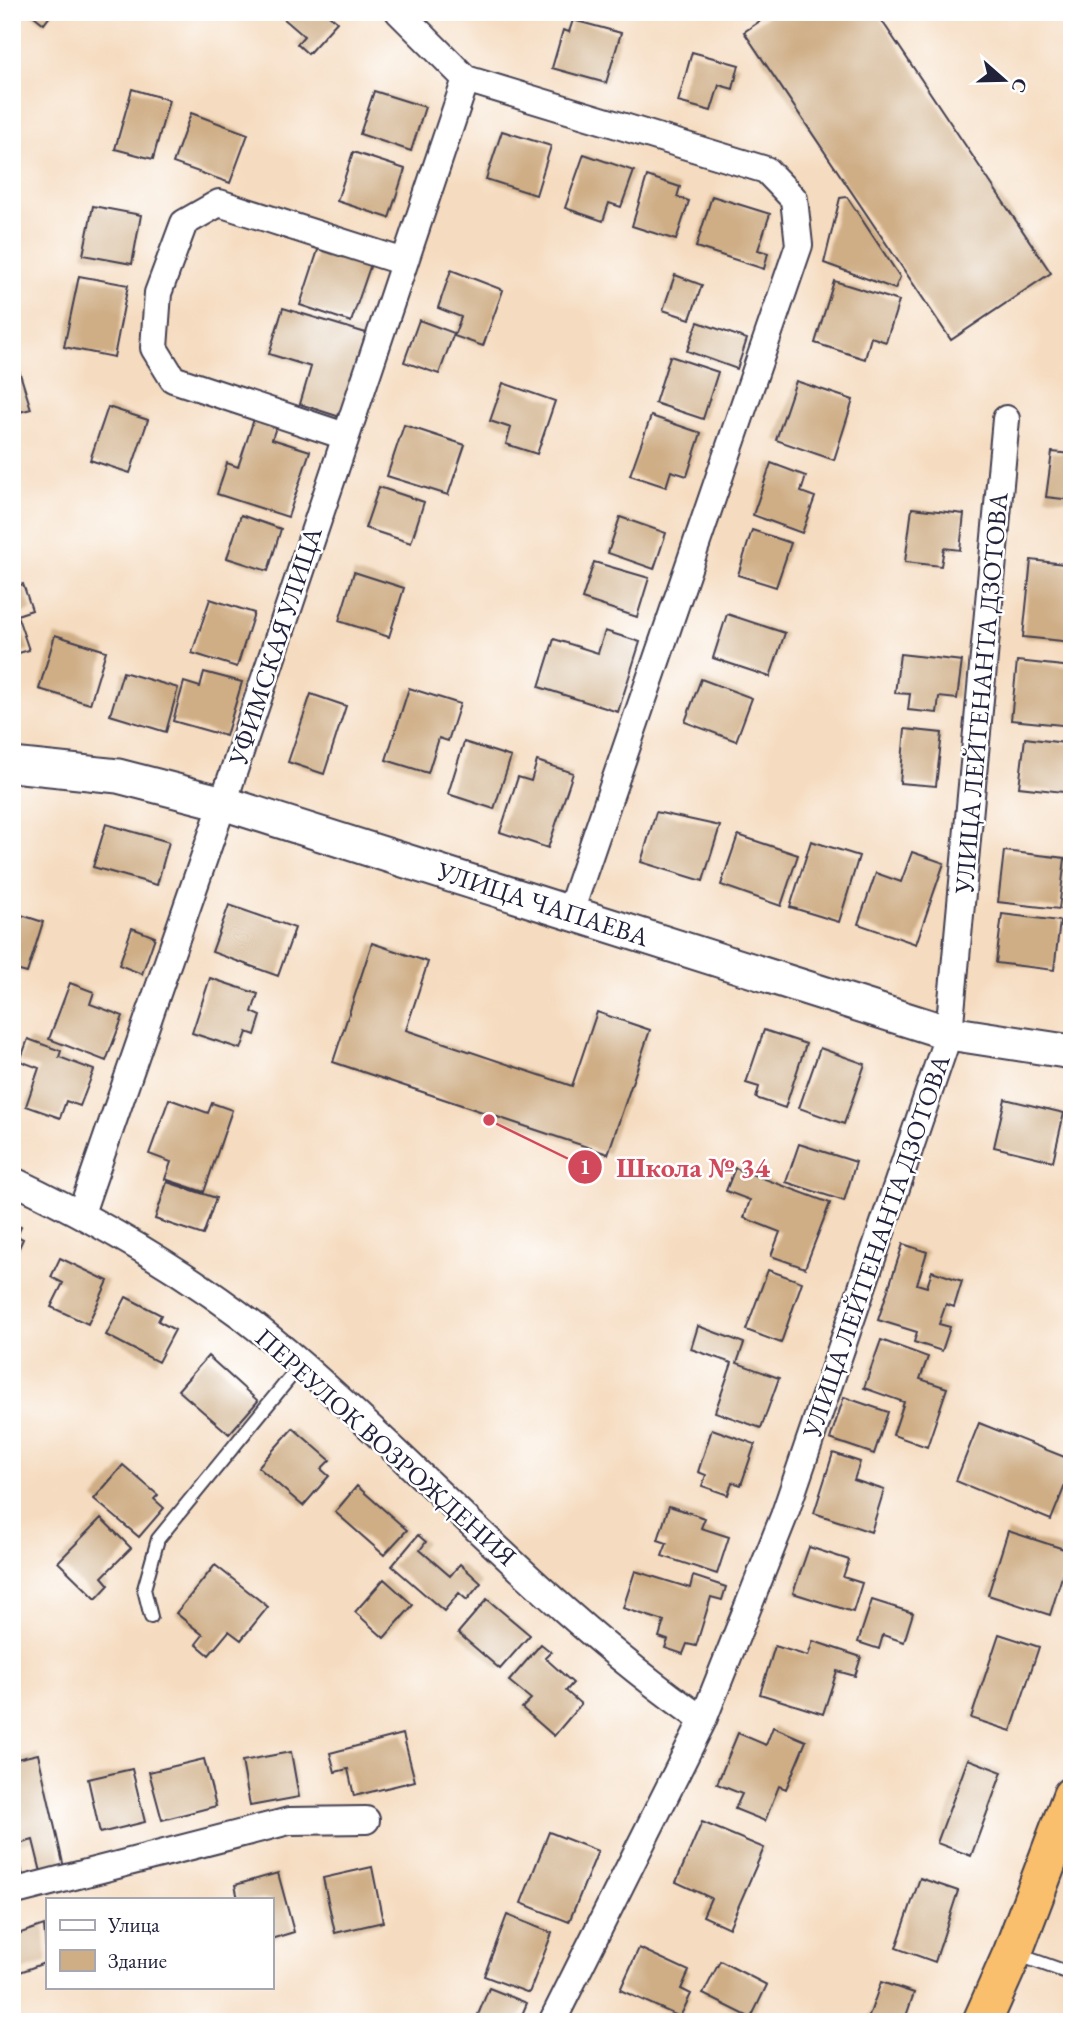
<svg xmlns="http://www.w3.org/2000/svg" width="1084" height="2034" font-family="'EB Garamond',serif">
  <rect width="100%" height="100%" fill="#fff"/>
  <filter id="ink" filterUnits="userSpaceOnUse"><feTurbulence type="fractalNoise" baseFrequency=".0143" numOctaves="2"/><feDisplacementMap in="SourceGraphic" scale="14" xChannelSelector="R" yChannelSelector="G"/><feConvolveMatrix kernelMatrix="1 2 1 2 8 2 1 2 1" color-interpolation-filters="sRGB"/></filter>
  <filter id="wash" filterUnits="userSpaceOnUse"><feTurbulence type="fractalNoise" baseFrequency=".00686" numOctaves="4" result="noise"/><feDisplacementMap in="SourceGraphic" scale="28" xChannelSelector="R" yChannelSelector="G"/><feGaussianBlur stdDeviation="1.57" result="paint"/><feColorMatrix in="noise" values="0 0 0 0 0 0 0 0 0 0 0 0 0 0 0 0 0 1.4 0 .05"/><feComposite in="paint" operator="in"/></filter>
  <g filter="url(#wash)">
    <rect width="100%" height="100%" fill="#f5dbbf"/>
    <g id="blocks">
      <path fill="#cfae86" d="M29 12H53L44 24Z
        M276 12H330L328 14 337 22 308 54 297 44 304 36Z
        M773 12H876L1051 273 951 340 744 32Z
        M573 20 621 33 606 83 552 68 563 30 569 32Z
        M692 52 739 65 733 89 719 85 711 111 678 102Z
        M132 89 169 100 153 159 115 149Z
        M374 91 425 107 411 151 360 134Z
        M191 113 248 134 230 183 173 163Z
        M502 131 551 146 536 195 486 179Z
        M353 152 405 169 389 218 337 201Z
        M584 154 634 171 621 207 609 203 603 221 565 208Z
        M647 176 680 187 677 197 689 201 676 240 632 226Z
        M712 196 770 214 758 250 768 253 764 269 696 247Z
        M847 197 900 277 895 289 824 263 840 198Z
        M93 206 141 215 132 264 83 255Z
        M319 247 371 264 351 322 300 305Z
        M451 270 503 290 483 346 454 336 461 317 438 308Z
        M675 275 702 285 690 319 663 310Z
        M79 276 128 285 114 357 64 347Z
        M834 281 899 301 886 342 871 337 865 359 815 343Z
        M283 308 366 333 340 417 300 404 311 367 269 354Z
        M419 320 454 333 439 374 404 362Z
        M698 322 747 339 737 369 687 351Z
        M12 348 31 409 12 414Z
        M670 356 718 372 703 419 655 403Z
        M796 381 853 400 834 460 776 440Z
        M503 383 555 401 537 454 506 444 511 428 490 421Z
        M108 407 148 420 130 473 90 460Z
        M255 416 277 424 272 439 310 451 288 517 217 494 227 463 238 467Z
        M651 416 701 433 687 476 671 471 666 487 630 475Z
        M404 425 465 445 448 495 387 476Z
        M1052 452 1072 454V500L1046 497Z
        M771 463 806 476 801 492 815 497 802 533 753 515Z
        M379 487 424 502 411 543 365 528Z
        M912 508 964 514 960 550 944 548 941 566 905 562Z
        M241 515 281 529 268 571 227 558Z
        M620 517 666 533 654 569 608 553Z
        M752 530 791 543 776 587 738 575Z
        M1031 560 1072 565V642L1023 637Z
        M594 562 649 578 637 617 582 599Z
        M354 572 404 588 389 637 339 621Z
        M23 584 32 610 17 615 29 650 12 655V588Z
        M210 599 254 613 237 667 192 653Z
        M727 614 785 633 770 677 713 658Z
        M605 631 640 642 618 712 539 687 554 639 598 653Z
        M55 635 106 651 90 704 39 689Z
        M900 654 962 661 957 699 939 697 937 713 908 710 910 694 895 693Z
        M1017 661 1072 667V726L1011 720Z
        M123 672 178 688 166 732 110 715Z
        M204 672 242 682 226 736 173 721 184 682 200 687Z
        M701 679 752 698 736 741 685 722Z
        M409 688 460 704 448 741 439 738 428 773 386 760Z
        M311 694 346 706 324 774 288 762Z
        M905 729 942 733 936 786 900 783Z
        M1025 738 1072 744V793L1019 787Z
        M464 742 511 757 494 809 448 794Z
        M537 761 573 773 548 848 500 832 518 777 531 781Z
        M656 812 720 826 703 881 641 862Z
        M106 824 169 842 157 885 93 867Z
        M738 835 798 855 781 906 721 885Z
        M811 841 859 856 839 922 790 907Z
        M1004 851 1065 858 1059 909 998 902Z
        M912 852 944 863 916 944 858 924 876 873 901 882Z
        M229 905 295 928 278 976 212 952Z
        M12 912 43 922 27 973 12 969Z
        M1002 914 1060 921 1054 970 996 963Z
        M132 928 155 937 142 974 119 965Z
        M372 943 428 962 406 1030 572 1086 597 1012 650 1030 608 1154 333 1062Z
        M210 978 258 994 252 1012 261 1016 255 1035 247 1032 241 1049 192 1033Z
        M70 983 94 992 90 1004 123 1016 106 1061 49 1039Z
        M764 1030 806 1044 785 1108 756 1098 759 1087 746 1083Z
        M28 1039 61 1051 59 1057 94 1070 80 1106 66 1101 60 1118 26 1106 39 1068 20 1061Z
        M820 1048 865 1064 844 1124 799 1108Z
        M169 1099 208 1113 212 1103 232 1110 204 1192 165 1179 171 1162 149 1154Z
        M1005 1099 1064 1113 1053 1161 994 1147Z
        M799 1144 856 1162 844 1201 786 1182Z
        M735 1168 830 1203 805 1268 771 1256 780 1232 744 1218 750 1200 726 1191Z
        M167 1182 216 1198 203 1235 155 1219Z
        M12 1224 21 1227 17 1236 23 1239 12 1263Z
        M903 1244 927 1252 917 1284 927 1287 932 1271 962 1281 954 1307 946 1304 939 1324 950 1327 942 1351 914 1342 917 1332 878 1320Z
        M60 1258 108 1281 88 1324 51 1307 63 1283 51 1277Z
        M768 1270 802 1282 781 1343 746 1330Z
        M126 1297 161 1315 158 1321 175 1330 158 1362 106 1335Z
        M698 1326 744 1343 737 1363 779 1378 761 1428 715 1412 732 1363 691 1349Z
        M881 1340 928 1357 920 1379 947 1388 927 1447 893 1435 904 1402 864 1388Z
        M208 1356 258 1401 229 1434 178 1390Z
        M844 1397 888 1412 874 1454 830 1439Z
        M979 1423 1072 1460V1468L1051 1520 956 1481Z
        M293 1428 330 1460 321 1469 329 1476 303 1506 258 1467Z
        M712 1429 755 1444 741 1485 732 1482 728 1495 702 1486 706 1475 698 1472Z
        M833 1453 860 1462 854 1480 884 1490 871 1532 814 1513Z
        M123 1465 158 1495 154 1499 164 1508 139 1537 94 1499Z
        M357 1486 407 1530 384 1555 335 1512Z
        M669 1506 705 1518 701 1528 729 1537 717 1574 662 1556 667 1543 658 1540Z
        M101 1518 131 1548 102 1577 109 1585 96 1599 58 1562Z
        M1008 1531 1070 1551 1050 1615 988 1595Z
        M418 1535 426 1542 420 1550 450 1576 460 1564 481 1583 467 1600 459 1593 444 1611 392 1566Z
        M809 1547 849 1560 843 1577 862 1583 853 1612 793 1593Z
        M215 1565 268 1607 241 1640 229 1631 209 1655 196 1644 203 1635 176 1613Z
        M635 1571 690 1588 693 1576 726 1587 722 1600 711 1597 696 1646 687 1644 683 1654 665 1648 668 1640 659 1637 664 1621 623 1608Z
        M384 1579 413 1605 384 1638 355 1612Z
        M487 1599 530 1635 500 1669 458 1633Z
        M872 1600 913 1613 904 1642 883 1635 879 1649 858 1642Z
        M999 1634 1039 1647 1011 1731 971 1718Z
        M813 1641 861 1657 855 1676 837 1671 823 1714 760 1694 775 1646 808 1656Z
        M541 1644 551 1652 545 1658 573 1683 566 1691 581 1704 554 1736 522 1708 531 1699 509 1681Z
        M773 1727 806 1741 786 1789 779 1786 765 1821 735 1809 742 1794 717 1784 738 1733 766 1745Z
        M403 1734 415 1781 354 1796 348 1769 335 1772 330 1753Z
        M291 1752 299 1797 250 1806 242 1761Z
        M38 1754 65 1872 42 1876 33 1840 19 1844 12 1816V1760Z
        M204 1759 216 1806 162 1820 149 1772Z
        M968 1759 1002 1772 971 1856 937 1843Z
        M132 1769 145 1822 100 1833 88 1779Z
        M702 1822 764 1848 729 1928 703 1916 711 1898 676 1882Z
        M549 1832 598 1851 569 1922 521 1903Z
        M18 1851 24 1882 12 1885V1852Z
        M372 1867 383 1922 335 1933 323 1878Z
        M278 1873 294 1932 271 1939V1899H238L235 1885Z
        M920 1878 958 1891 935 1962 896 1948Z
        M507 1915 552 1933 529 1993 484 1976Z
        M44 1925 47 1962 12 1975V1936Z
        M639 1948 689 1971 681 1989 691 1994 680 2017 620 1990Z
        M720 1961 767 1985 751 2018 703 1994Z
        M881 1982 914 1993 904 2022H867Z
        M489 1988 527 2003 519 2022H475Z"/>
    </g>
  </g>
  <g filter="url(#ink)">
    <use href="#blocks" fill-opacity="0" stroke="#423e4f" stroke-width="2"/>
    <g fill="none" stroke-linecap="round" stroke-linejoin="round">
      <g stroke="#423e4f" stroke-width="16">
        <path id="service" d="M151 1617 144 1589 158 1539 301 1364
          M1016 1954 1072 1974"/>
      </g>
      <g stroke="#423e4f" stroke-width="30">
        <path id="minor" d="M399 12 466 79 766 170 794 199 799 245 570 912
          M345 436 173 379 154 348 158 293 184 223 219 203 404 262
          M12 1180C115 1229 217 1290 302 1365 436 1483 556 1618 703 1720
          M81 1213 223 803 466 79
          M12 1892 289 1821 366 1820
          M552 2022 703 1720 784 1516 949 1033 1006 419"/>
      </g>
      <g stroke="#423e4f" stroke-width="37">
        <path id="tertiary" d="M12 765 118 776 223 803 949 1033 1072 1052"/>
      </g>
      <g stroke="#423e4f" stroke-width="42">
        <path id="trunk" d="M982 2022 1013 1952 1072 1796"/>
      </g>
      <use href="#service" stroke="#fff" stroke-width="12"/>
      <use href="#minor" stroke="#fff" stroke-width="26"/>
      <use href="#tertiary" stroke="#fff" stroke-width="33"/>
      <use href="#trunk" stroke="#f9bf6c" stroke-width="38"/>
    </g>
  </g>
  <g text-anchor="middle" stroke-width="5" stroke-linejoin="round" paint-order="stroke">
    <g font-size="26" fill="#22223b" stroke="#fff">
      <text transform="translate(275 646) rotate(-72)" y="9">УФИМСКАЯ УЛИЦА</text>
      <text transform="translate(981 693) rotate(-85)" y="9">УЛИЦА ЛЕЙТЕНАНТА ДЗОТОВА</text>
      <text transform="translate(543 904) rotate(18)" y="9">УЛИЦА ЧАПАЕВА</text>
      <text transform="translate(876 1246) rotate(-71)" y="9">УЛИЦА ЛЕЙТЕНАНТА ДЗОТОВА</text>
      <text transform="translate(386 1447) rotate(42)" y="9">ПЕРЕУЛОК ВОЗРОЖДЕНИЯ</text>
    </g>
  </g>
  <path fill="none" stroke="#d1495b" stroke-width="2.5" d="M489 1120L585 1167"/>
  <g fill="#d1495b" stroke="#fff" stroke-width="2.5">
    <circle cx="489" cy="1120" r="7"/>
    <circle cx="585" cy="1167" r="18"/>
  </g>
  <g font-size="21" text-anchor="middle" font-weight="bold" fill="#fff">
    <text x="585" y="1174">1</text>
  </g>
  <g font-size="28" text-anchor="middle" font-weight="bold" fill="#d1495b" stroke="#fff" stroke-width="5" stroke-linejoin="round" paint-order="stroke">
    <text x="693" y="1177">Школа № 34</text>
  </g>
  <rect width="1084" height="2034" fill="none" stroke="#fff" stroke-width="42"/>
  <rect x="46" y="1898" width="228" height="91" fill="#ffffff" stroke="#a7a7b1" stroke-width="2"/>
  <rect x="60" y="1920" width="35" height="10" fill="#ffffff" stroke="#a7a7b1" stroke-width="2"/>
  <text x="108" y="1932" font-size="21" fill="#22223b">Улица</text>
  <rect x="60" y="1950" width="35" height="21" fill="#cfae86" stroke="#a7a7b1" stroke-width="2"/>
  <text x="108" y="1968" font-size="21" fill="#22223b">Здание</text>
  <g transform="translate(1004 80) rotate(110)" stroke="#ffffff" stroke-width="5" paint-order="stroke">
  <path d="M0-5L12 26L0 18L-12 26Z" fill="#22223b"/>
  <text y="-10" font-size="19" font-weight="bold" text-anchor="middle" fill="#22223b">С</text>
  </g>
</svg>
